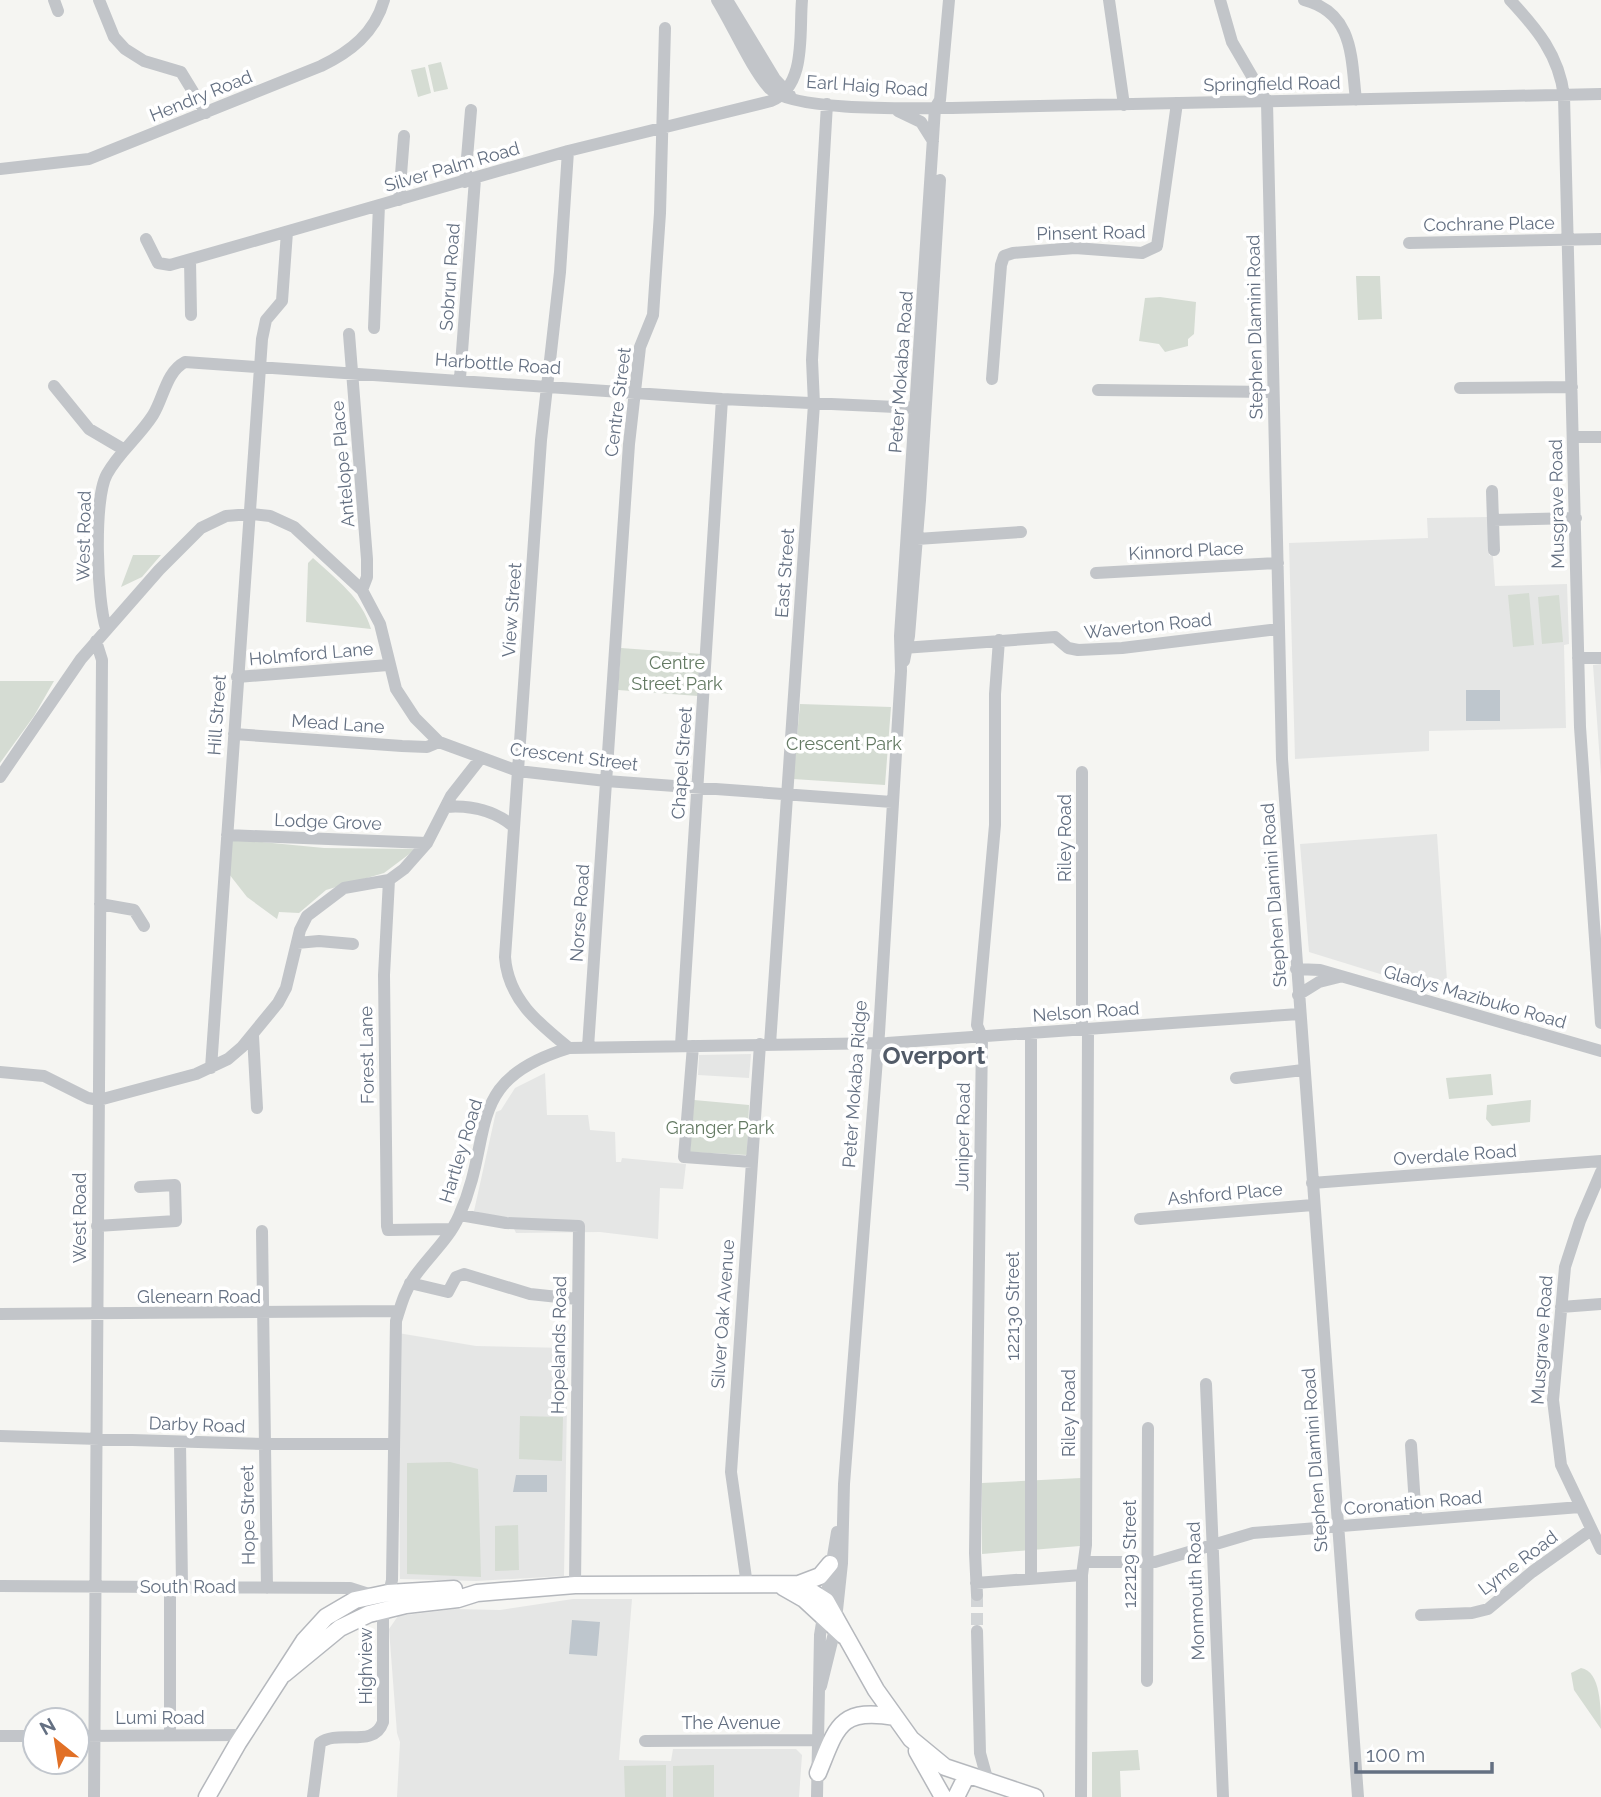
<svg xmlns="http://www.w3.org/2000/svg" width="1601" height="1797" font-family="Raleway,sans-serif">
  <rect width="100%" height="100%" fill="#f5f5f2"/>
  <path fill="#e5e6e5" d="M1488 517 1489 555 1493 556 1495 586 1567 584 1569 644 1564 645 1566 728 1429 731V751L1295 759 1289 543 1428 538 1427 518Z
    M1601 664V776L1593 665Z
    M1437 834 1448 995 1309 952 1300 844Z
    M751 1054 749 1078 698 1075 699 1055Z
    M545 1073 547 1115H588L590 1130 615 1132 616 1162H621L622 1158 686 1164 683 1189 660 1188 658 1239 600 1232 516 1233 510 1220 474 1211 496 1112 501 1110 515 1088Z
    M398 1333 476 1346 568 1348 564 1576 476 1581 400 1579Z
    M573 1599H632L619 1760 671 1761 673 1749H796L802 1755 799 1797H397L400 1742 397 1733 389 1629 398 1616 455 1609 500 1610Z"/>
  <path fill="#d5dcd3" d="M441 62 448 89 434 92 428 65Z
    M425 67 431 93 418 97 411 70Z
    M1356 276H1380L1382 319 1358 320Z
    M1160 297 1196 302 1194 334 1188 339V346L1165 352 1159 344 1139 341 1145 298Z
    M133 555H161L142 577 121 587Z
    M313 558C337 580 362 598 371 629L306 622 308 563Z
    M1529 593 1534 645 1513 647 1508 595Z
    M1559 595 1563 642 1542 644 1538 597Z
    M621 648 702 654 698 696 618 690Z
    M0 681H54L34 716 0 763Z
    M800 704 891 707 885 785 793 779Z
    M231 839 324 848 416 849 384 873 326 890 299 913 279 912 277 919 247 897 229 874Z
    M1491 1074 1493 1095 1449 1099 1446 1078Z
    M694 1100 749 1105 747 1155 690 1152Z
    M1531 1100 1530 1122 1492 1126 1486 1119 1487 1105Z
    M520 1416 563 1417 562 1461 519 1459Z
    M450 1462 478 1469 481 1577 407 1574V1463Z
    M1081 1478 1080 1546 982 1554V1483Z
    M518 1525 519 1570 495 1571V1526Z
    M1581 1668C1601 1671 1601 1709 1601 1729L1574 1690 1571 1673Z
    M1138 1750 1140 1770 1120 1771 1121 1797H1092V1752Z
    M666 1765V1797H625L624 1766Z
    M714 1765V1797H673V1766Z"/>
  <path fill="#bec6cd" d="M1466 690H1500V721H1466Z
    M516 1475H547V1492H513Z
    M572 1620 600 1622 597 1656 569 1654Z"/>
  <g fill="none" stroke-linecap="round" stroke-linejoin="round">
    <path stroke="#d1d4d6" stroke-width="12" stroke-dasharray="12 6" stroke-linecap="butt" d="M977 1595V1631"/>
    <g stroke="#b5b8bd" stroke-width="19">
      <path id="major" d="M799 1584 820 1576 830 1564
        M783 1587 804 1599 844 1636
        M284 1674 340 1628 369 1614 406 1605 458 1599 477 1593 575 1585 799 1584 826 1601 876 1690 911 1739 945 1767 1035 1797
        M917 1751 943 1797
        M818 1773C837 1727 839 1707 895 1717
        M207 1797 238 1743 304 1641 326 1617 355 1600 388 1593 454 1589
        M956 1797 967 1775"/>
    </g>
    <path stroke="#c2c5c9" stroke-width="12" d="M54 0 58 11
      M99 0 114 37 125 49 144 61 181 72 206 113
      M717 0C732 24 752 70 770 89 794 112 917 108 952 108L1601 94
      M727 0 775 79 790 95
      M1109 0 1124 105
      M1220 0 1232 42 1267 102 1282 759 1358 1797
      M1304 0C1354 13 1351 57 1356 100
      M1510 0C1537 29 1559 55 1564 96L1580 727 1601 1023
      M898 111 921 122 933 141
      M568 151 560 272 541 440 505 957C508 999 538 1023 569 1048
      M0 169 89 159 321 66C350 52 375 33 384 0
      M465 182 471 110
      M399 200 404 136
      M146 239 158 263 170 265 568 151 771 101C807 86 799 33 802 0
      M1409 243 1601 239
      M190 260 191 315
      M374 328 379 205
      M349 334 367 559V577L362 590
      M460 378 475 179
      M992 379 1001 265 1004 256 1013 253 1075 248 1142 253 1157 246 1177 103
      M54 386 89 429 123 449
      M1460 388 1572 387
      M1098 390 1273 392
      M1573 437H1601
      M1492 491 1494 550
      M1493 520 1576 518
      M917 539 1021 532
      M1096 573 1278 563
      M106 628C97 601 93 499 107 474 119 452 139 437 153 415 164 397 166 372 185 362L722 399 917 408
      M903 648 1055 637 1068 648 1078 650 1122 648 1278 629
      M1578 658H1601
      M904 661 909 636 920 500 940 180
      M237 677 388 665
      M234 734 402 746 427 747 439 742
      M0 777 81 659 159 570 201 528 226 516 251 514 270 516 294 527 362 590 380 624 396 689 415 718 439 742 518 771 606 781 892 802
      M446 807C471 805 493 810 513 826
      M227 835 427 843
      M389 880 384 975 387 1226 388 1230 452 1229
      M100 904 134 910 144 926
      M297 943 319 941 353 944
      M1296 969 1320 970 1601 1051
      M1298 995 1319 982 1339 977
      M1082 1029V772
      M253 1036 257 1108
      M770 1044 814 404 812 360 827 104
      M681 1045 722 399
      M693 1046 684 1157 752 1162
      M588 1047 629 444 640 347 653 315 660 213 665 28
      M211 1068 262 339 266 320 282 301 287 232
      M0 1072 44 1076 88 1098 99 1100 196 1074 228 1059 242 1047 278 1003 286 988 300 930 307 916 344 888 389 880 404 869 427 843 451 796 480 759
      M1236 1078 1303 1070
      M1601 1172 1580 1221 1565 1267 1553 1400 1561 1465 1601 1549
      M1312 1183 1601 1161
      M460 1215 506 1223 579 1226 575 1585
      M1140 1219 1313 1205
      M97 1226 176 1221 175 1185 140 1187
      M262 1231 267 1588
      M410 1283 448 1292 456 1277 464 1274 530 1294 577 1299
      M1561 1307 1601 1304
      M0 1314 399 1311
      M1206 1384 1223 1797
      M0 1436 265 1444H394
      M180 1442 182 1585
      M1411 1445 1416 1520
      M1086 1562H1155L1253 1533 1580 1507
      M1031 1579V1034
      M976 1583 1082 1575
      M747 1585 731 1472 760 1044
      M0 1586 350 1588 375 1596
      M977 1595 975 1553 982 1037 977 1025 995 825V694L999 640
      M1421 1615 1472 1613 1488 1609 1532 1572 1591 1530
      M977 1631 980 1753 988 1782
      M1147 1681 1148 1428
      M821 1686 835 1629 842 1563 844 1484 879 1033 901 671 900 636 935 108 940 100 949 0
      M170 1735V1586
      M0 1736H35
      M77 1736 242 1735
      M645 1741 818 1740
      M94 1797 102 660 96 641
      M313 1797 320 1743C338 1729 374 1749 383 1722V1619L392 1580 396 1321C401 1305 405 1290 415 1276 429 1256 449 1239 459 1216 496 1134 461 1081 569 1048L887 1043 1299 1014
      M817 1797 820 1635 837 1532
      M1081 1797 1082 1575 1086 1545 1088 1029"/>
    <use href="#major" stroke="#fff" stroke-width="16"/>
  </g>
  <g text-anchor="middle" stroke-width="7" stroke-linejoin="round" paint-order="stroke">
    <g font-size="18" fill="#647082" stroke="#fff">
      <text transform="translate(1272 84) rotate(-1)" y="6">Springfield Road</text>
      <text transform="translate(867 86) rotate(4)" y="6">Earl Haig Road</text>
      <text transform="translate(201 96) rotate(-22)" y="6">Hendry Road</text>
      <text transform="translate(452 167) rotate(-16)" y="6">Silver Palm Road</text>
      <text transform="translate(1489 224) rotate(-1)" y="6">Cochrane Place</text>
      <text transform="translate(1091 233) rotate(-1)" y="6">Pinsent Road</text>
      <text transform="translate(450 277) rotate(-86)" y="6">Sobrun Road</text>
      <text transform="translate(1255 327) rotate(-91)" y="6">Stephen Dlamini Road</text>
      <text transform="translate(498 364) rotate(4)" y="6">Harbottle Road</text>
      <text transform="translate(901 372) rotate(-86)" y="6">Peter Mokaba Road</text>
      <text transform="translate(618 402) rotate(-83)" y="6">Centre Street</text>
      <text transform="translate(343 464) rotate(-95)" y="6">Antelope Place</text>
      <text transform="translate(1557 504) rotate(-91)" y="6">Musgrave Road</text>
      <text transform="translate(84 536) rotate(-89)" y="6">West Road</text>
      <text transform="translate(1186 551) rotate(-3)" y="6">Kinnord Place</text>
      <text transform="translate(785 573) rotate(-86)" y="6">East Street</text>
      <text transform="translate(512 610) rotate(-86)" y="6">View Street</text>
      <text transform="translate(1148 626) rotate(-6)" y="6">Waverton Road</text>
      <text transform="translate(311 654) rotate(-5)" y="6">Holmford Lane</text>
      <text transform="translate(217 715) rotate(-86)" y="6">Hill Street</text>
      <text transform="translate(338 724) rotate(4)" y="6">Mead Lane</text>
      <text transform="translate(574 757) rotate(7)" y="6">Crescent Street</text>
      <text transform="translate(682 763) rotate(-86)" y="6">Chapel Street</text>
      <text transform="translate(328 822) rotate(2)" y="6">Lodge Grove</text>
      <text transform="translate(1065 838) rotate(-90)" y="6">Riley Road</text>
      <text transform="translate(1274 895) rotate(-94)" y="6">Stephen Dlamini Road</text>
      <text transform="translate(580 913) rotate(-86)" y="6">Norse Road</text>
      <text transform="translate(1475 997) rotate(16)" y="6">Gladys Mazibuko Road</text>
      <text transform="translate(1086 1012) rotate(-4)" y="6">Nelson Road</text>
      <text transform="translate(367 1055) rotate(-91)" y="6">Forest Lane</text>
      <text transform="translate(855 1084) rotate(-86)" y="6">Peter Mokaba Ridge</text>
      <text transform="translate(963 1137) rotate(-89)" y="6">Juniper Road</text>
      <text transform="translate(461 1151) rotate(-73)" y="6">Hartley Road</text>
      <text transform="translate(1455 1155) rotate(-4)" y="6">Overdale Road</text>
      <text transform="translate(1225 1194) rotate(-5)" y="6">Ashford Place</text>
      <text transform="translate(80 1218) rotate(-90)" y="6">West Road</text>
      <text x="199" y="1303">Glenearn Road</text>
      <text transform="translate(1013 1306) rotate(-90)" y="6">122130 Street</text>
      <text transform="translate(723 1314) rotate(-86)" y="6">Silver Oak Avenue</text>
      <text transform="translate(1542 1340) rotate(-86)" y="6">Musgrave Road</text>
      <text transform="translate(559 1345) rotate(-89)" y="6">Hopelands Road</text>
      <text transform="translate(1069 1413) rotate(-90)" y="6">Riley Road</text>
      <text transform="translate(197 1425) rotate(2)" y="6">Darby Road</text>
      <text transform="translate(1315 1460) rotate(-94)" y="6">Stephen Dlamini Road</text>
      <text transform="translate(1413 1503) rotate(-5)" y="6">Coronation Road</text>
      <text transform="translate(248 1515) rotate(-91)" y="6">Hope Street</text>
      <text transform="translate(1130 1554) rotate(-90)" y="6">122129 Street</text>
      <text transform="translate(1518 1563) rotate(-37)" y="6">Lyme Road</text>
      <text x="188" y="1593">South Road</text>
      <text transform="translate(1196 1591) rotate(-92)" y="6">Monmouth Road</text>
      <text transform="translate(366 1666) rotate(-90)" y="6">Highview</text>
      <text x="160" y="1724">Lumi Road</text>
      <text x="731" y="1729">The Avenue</text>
    </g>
    <g font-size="18" fill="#647a63" stroke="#fff">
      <text x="677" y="669">Centre<tspan x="677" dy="21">Street Park</tspan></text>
      <text x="844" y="750">Crescent Park</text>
      <text x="720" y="1134">Granger Park</text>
    </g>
    <g font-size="24" font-weight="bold" fill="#525b68" stroke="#fff">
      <text x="934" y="1064">Overport</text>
    </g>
  </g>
  <g transform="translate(56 1741) rotate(330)"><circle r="33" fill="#ffffff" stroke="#c1c6cd" stroke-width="2"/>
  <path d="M0-5L12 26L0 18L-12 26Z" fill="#e17026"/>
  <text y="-10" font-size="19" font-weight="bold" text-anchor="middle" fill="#647082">N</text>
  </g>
  <path d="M1356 1762v10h136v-10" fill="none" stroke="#647082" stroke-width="3.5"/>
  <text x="1366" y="1762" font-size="21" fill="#647082" stroke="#ffffff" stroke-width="5" paint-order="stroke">100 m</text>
</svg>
